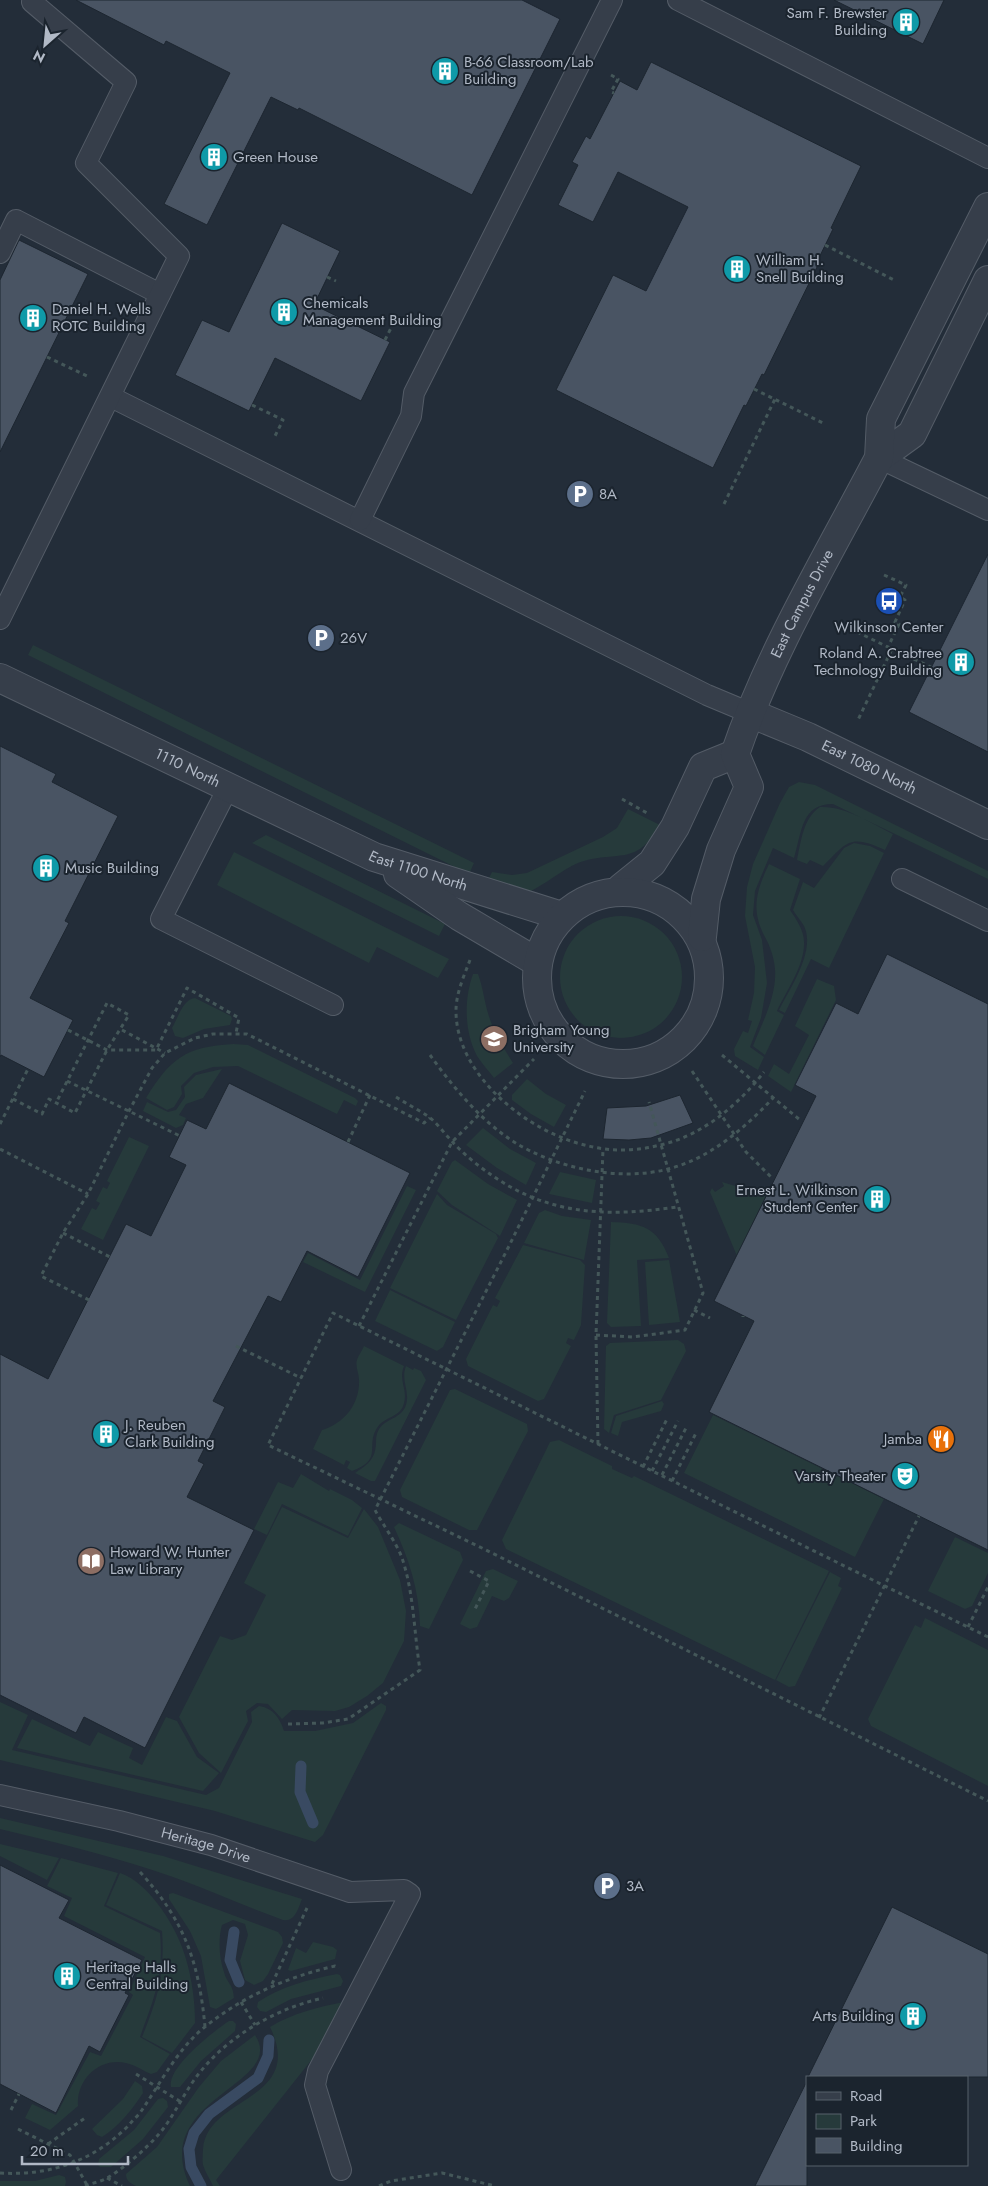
<svg xmlns="http://www.w3.org/2000/svg" width="988" height="2186" font-family="Jost,sans-serif">
  <rect width="100%" height="100%" fill="#232d39"/>
  <path fill="#263a3b" d="M33 645 474 863 469 874 28 655Z
    M799 782 815 785 988 871V879L833 804C801 804 802 832 794 858L773 848 755 891 753 915 762 940 767 983 761 1018 750 1047 764 1057 758 1070 735 1056 734 1049 743 1031 748 1033 752 1021 748 1020 754 993 755 967 745 916 747 887 753 864 780 803 789 787Z
    M820 807C846 806 870 823 893 834L885 850C850 834 848 841 823 866L810 860 807 864 797 860C801 842 803 818 820 807Z
    M628 809 660 825C636 868 617 849 578 863 564 868 534 893 524 893 512 892 498 886 487 882L492 872 512 875 527 873 603 837 617 828Z
    M266 835 445 924 439 936 252 843Z
    M854 843 870 846 884 853 829 968 811 959 785 1013 779 1010C790 988 816 951 804 926 801 921 796 915 793 910L803 882 814 888 844 848Z
    M234 852 449 959 438 978 377 947 369 963 217 885Z
    M769 864 800 879 790 910C796 919 804 930 804 942 805 965 787 990 777 1011L784 1015 765 1055 753 1046C762 1023 777 996 775 969 774 957 770 946 765 937 750 910 757 889 769 864Z
    M560 977a61 61 0 1 1 122 0a61 61 0 1 1-122 0Z
    M473 974H478C483 987 484 1000 488 1013 493 1031 503 1047 513 1063L494 1078C489 1071 482 1064 477 1056 464 1031 464 999 473 974Z
    M817 979 834 986 836 1000 791 1092 768 1076 774 1064 789 1074 809 1035 795 1026Z
    M195 998 231 1016 232 1019 230 1025 204 1029 183 1038 175 1036 172 1028C178 1018 183 999 195 998Z
    M233 1044 248 1045 355 1098 358 1101 356 1106 344 1100 337 1114 238 1066 213 1067 194 1073 181 1086 182 1094 174 1107 167 1110 146 1098C171 1058 185 1047 233 1044Z
    M222 1069 203 1098 186 1104 179 1115 186 1118 183 1125 176 1128 143 1111 147 1102 168 1112 176 1110 185 1097 184 1087 196 1075Z
    M527 1079 546 1094 566 1105 554 1127 531 1114 512 1100V1095Z
    M483 1128 510 1149 536 1163 526 1185 497 1168 466 1145Z
    M129 1137 149 1146 103 1240 81 1229 92 1208 96 1210 100 1203 96 1201 103 1187 107 1189 110 1183 107 1181Z
    M455 1160 488 1184 517 1200 500 1236 452 1205 437 1191 452 1162Z
    M560 1172 596 1180 592 1203 549 1194Z
    M722 1182 766 1195 737 1256 710 1192 712 1188 715 1192 724 1186Z
    M407 1186 416 1190 365 1292 303 1262 308 1253 360 1280Z
    M437 1194 447 1205 496 1234 498 1238 456 1320 390 1288Z
    M545 1210 562 1216 591 1220 584 1260 524 1243 539 1213Z
    M611 1222C642 1223 657 1227 669 1258L637 1260 641 1326 611 1327 607 1323Z
    M523 1245 580 1260 585 1265 581 1325 574 1340 568 1338 566 1343 571 1346 544 1399 538 1401 468 1366 466 1359 493 1305 497 1307 500 1301 495 1298Z
    M669 1260 680 1322 649 1325 645 1262Z
    M390 1290 455 1322 443 1347 437 1351 375 1321Z
    M678 1340 684 1344 686 1351 661 1400 614 1415 609 1433 604 1429 606 1346 610 1343Z
    M364 1346 404 1366C398 1381 408 1389 404 1403 401 1418 384 1416 377 1428 365 1447 384 1459 352 1471L347 1468 350 1462 346 1460 344 1465 313 1449 322 1430C345 1423 360 1403 359 1380 359 1373 355 1366 357 1360 358 1356 362 1351 364 1346Z
    M406 1366 413 1370 414 1368 421 1371 426 1380 375 1481H371L355 1473C367 1465 375 1460 376 1444 376 1439 376 1434 379 1429 387 1417 405 1419 407 1400 408 1388 401 1379 406 1366Z
    M455 1389 527 1424 528 1431 477 1530H469L402 1497 400 1490 450 1390Z
    M662 1401 664 1404 661 1411 622 1422 618 1436 611 1433 616 1416Z
    M713 1415 884 1499 855 1557 684 1473Z
    M559 1440 612 1466V1469L632 1478 634 1476 829 1571 775 1680 506 1549 502 1540 550 1442Z
    M301 1474 329 1491 330 1489 352 1500 362 1508 348 1536 282 1504 267 1535 254 1529 278 1482 293 1488Z
    M282 1507 348 1538 364 1509 378 1527 400 1580 406 1611 404 1641 383 1683 367 1696 349 1707 335 1711 292 1710 282 1719 268 1704 257 1703 246 1711 248 1721 221 1773 199 1753 179 1717 220 1636 232 1640 246 1635 266 1595 244 1583Z
    M399 1523 460 1552 463 1560 429 1629 420 1626C419 1590 409 1559 394 1527Z
    M955 1537 988 1553V1573L972 1606 965 1609 928 1591Z
    M493 1569 518 1581 509 1598 504 1601 492 1596 477 1627 470 1629 460 1624 486 1571Z
    M830 1572 841 1578 838 1586 842 1588 795 1686 789 1687 776 1680Z
    M925 1618 988 1650V1786L871 1726 868 1719 915 1625 921 1628Z
    M0 1702 28 1715 12 1750 206 1795 219 1788 252 1722 251 1712 259 1706C273 1708 280 1718 284 1731H315L353 1723 381 1703 386 1706V1710L323 1835 315 1842 215 1811 0 1760Z
    M166 1717 177 1721 197 1757 219 1773 203 1791 17 1748 32 1719 90 1746 98 1732 133 1748 129 1758 142 1765Z
    M0 1818 163 1856 302 1899C298 1909 295 1922 283 1920 246 1907 210 1890 173 1877 116 1857 58 1843 0 1829Z
    M0 1844 59 1858 47 1880 0 1856Z
    M61 1858 118 1873 104 1906 160 1933C164 1976 154 1998 140 2037L170 2054 157 2072 151 2074C142 2070 135 2065 126 2063 99 2057 76 2080 78 2106L50 2130 25 2118 32 2104 56 2115 90 2052 101 2056 133 1995 129 1992 145 1957 64 1916 72 1898 47 1886Z
    M120 1873C150 1883 178 1929 186 1959 192 1979 195 2002 195 2023L172 2053 142 2037C158 1998 165 1974 162 1931L106 1905Z
    M173 1893 278 1932 282 1937 283 1943 268 1974 263 1981 254 1985 245 1980 240 1961 248 1935 245 1924 233 1920 222 1925C218 1939 219 1958 224 1972 227 1984 233 1983 234 1998L216 2009 210 2007 201 1956 190 1931 169 1899V1894Z
    M313 1942 333 1947 337 1950 335 1959 291 1971 288 1970 296 1948 306 1953Z
    M337 1974 340 1975 343 1981 341 1986 291 1999 266 2012 260 2011 257 2007 258 2002C280 1987 310 1979 337 1974Z
    M344 2002 348 2014 216 2180 220 2186H213C210 2179 205 2172 203 2165 202 2160 203 2154 203 2149 207 2096 306 2101 270 2027 293 2013 318 2007 344 2002Z
    M229 2021H233L236 2024 235 2031 201 2061 180 2087H171C167 2067 214 2031 229 2021Z
    M255 2035C288 2085 148 2098 190 2186H136C130 2183 126 2181 126 2174L157 2147 199 2087 221 2061Z
    M135 2081 142 2086 143 2093C132 2110 119 2126 102 2137L97 2135 92 2129 123 2099Z
    M163 2098 167 2101 168 2107 143 2139 111 2167H100L98 2165 99 2159 134 2130 158 2099Z
    M59 2175 65 2177 66 2182 65 2186H0V2181H35Z"/>
  <g fill="none" stroke-linecap="round" stroke-linejoin="round">
    <path stroke="#394a62" stroke-width="11" d="M301 1766 300 1792 313 1823
      M234 1932 230 1960 239 1982
      M201 2186 191 2167 189 2149 194 2133 209 2114 258 2078 268 2056 269 2040"/>
  </g>
  <path fill="#495463" stroke="#1d2630" d="M76 0H522L560 19 472 195 299 108 298 110 271 97 207 225 164 204 230 73 166 41 164 45Z
    M834 0H944L923 44Z
    M651 62 861 166 831 228 833 229 817 262 819 263 764 375 762 374 746 406 744 405 713 468 556 390 613 275 646 291 688 207 618 172 593 222 558 205 578 165 572 162 586 136 590 139 620 81 637 90Z
    M282 223 340 251 314 305 390 342 361 401 275 358 249 411 175 375 202 320 229 332Z
    M19 240 88 274 0 452V280Z
    M988 554V752L909 712Z
    M0 746 56 774 52 782 118 816 65 921 69 923 30 998 73 1020 44 1077 1 1055 0 1057Z
    M887 954 988 1004V1550L709 1412 754 1321 714 1301 816 1096 795 1085 836 1003 858 1014Z
    M229 1083 410 1173 358 1277 307 1251 281 1302 268 1296 213 1401 225 1407 198 1461 204 1464 187 1497 254 1530 145 1748 84 1717 76 1733 0 1695V1354L48 1379 126 1224 151 1236 186 1165 169 1157 187 1120 206 1129Z
    M680 1095 693 1123 651 1138 629 1140 603 1139 607 1108 646 1106Z
    M0 1865 69 1900 59 1918 142 1960 125 1993 129 1995 100 2052 89 2046 56 2113 0 2084Z
    M892 1907 988 1954V2077H808Z
    M807 2081V2186H755Z"/>
  <g fill="none" stroke-linecap="round" stroke-linejoin="round">
    <g stroke="#545c67" stroke-width="22">
      <g id="service">
        <path d="M678 0 988 158"/>
        <path d="M0 253 16 220 160 294"/>
        <path d="M111 397 707 695 750 713"/>
        <path d="M879 458 988 510"/>
        <path d="M360 520 411 416 414 393 612 0"/>
        <path d="M0 619 179 256 86 163 126 82 32 2 33 0"/>
        <path d="M228 788 161 919 333 1005"/>
        <path d="M902 879 988 921"/>
        <path id="s1" d="M0 1795 119 1821 211 1845 350 1892 404 1890 410 1894 318 2071 315 2085 341 2170"/>
      </g>
    </g>
    <g stroke="#545c67" stroke-width="30">
      <g id="minor">
        <path d="M879 458 912 434 988 280"/>
        <path id="s2" d="M0 678 374 857 562 916"/>
        <path id="s3" d="M750 713 808 737 988 825"/>
        <path d="M398 874 459 916 537 962"/>
        <path d="M621 888 652 863 675 827 703 767 735 754"/>
        <circle cx="623" cy="978" r="86"/>
        <path id="s4" d="M702 937 706 899 721 850 749 787 735 754C770 651 829 554 879 458L881 419 988 207"/>
      </g>
    </g>
    <path stroke="#445759" stroke-width="3" stroke-dasharray="4 4" stroke-linecap="butt" d="M611 75 618 79 611 92 614 93
      M825 245 894 280
      M327 277 336 281
      M385 340 393 324
      M47 357 87 376
      M754 389 823 423
      M252 405 283 420 275 436
      M724 504 775 399
      M884 575 906 585 900 597 905 600 895 622 899 624 888 647
      M857 632 892 649 857 722
      M892 649 931 667
      M622 799 647 813
      M470 960C464 976 456 993 456 1011 456 1076 530 1134 589 1146 612 1152 637 1151 660 1145 702 1136 738 1105 764 1072
      M68 1030 107 1050H156L187 988 239 1018 236 1033
      M122 1030 165 1053
      M430 1055C453 1087 480 1120 514 1142 556 1168 619 1182 668 1169 709 1159 745 1128 773 1098
      M722 1055 800 1120
      M692 1071 746 1152 772 1178
      M67 1081 180 1136
      M396 1097C407 1104 419 1110 429 1117 437 1123 443 1132 450 1139 461 1152 477 1165 490 1174 549 1216 609 1217 677 1207
      M13 1099 42 1114 49 1099 75 1113 107 1050 129 1015 107 1003 56 1103
      M0 1124 28 1069
      M348 1142 370 1095
      M0 1149 88 1194
      M63 1233 110 1257
      M89 1300 41 1276 63 1233 88 1194 129 1111 152 1068 165 1053 195 1038 213 1034H247L424 1123 430 1118
      M694 1310 710 1318
      M743 1317V1316
      M359 1326 452 1142 534 1059
      M596 1335 633 1337 685 1330 703 1293 649 1102
      M236 1346 301 1378
      M598 1444 596 1335 603 1149
      M643 1467 668 1417
      M652 1471 678 1421
      M662 1475 687 1426
      M672 1481 697 1431
      M470 1571 489 1581 474 1611
      M968 1627 988 1587
      M988 1637 333 1313 268 1445 482 1548 988 1801
      M819 1718 919 1516
      M288 1724 323 1723 348 1719 420 1670C414 1633 414 1593 402 1558 396 1542 383 1525 375 1510L509 1246 585 1091
      M140 1872C184 1920 199 1962 205 2027
      M272 1984 307 1908
      M241 2002 255 2025
      M136 2074 181 2102
      M11 2110 19 2094
      M18 2129 70 2155 87 2185
      M48 2144 85 2118
      M0 2173C48 2176 92 2162 127 2127 132 2121 138 2116 142 2110 161 2082 179 2047 206 2026 245 1995 288 1977 335 1966L339 1968
      M107 2178 122 2186
      M85 2186C92 2183 100 2182 107 2178 123 2169 147 2148 159 2134 175 2115 185 2090 201 2071 231 2034 278 2008 323 1998
      M379 2186 391 2181 442 2173 495 2186"/>
    <use href="#service" stroke="#363e4a" stroke-width="20"/>
    <use href="#minor" stroke="#363e4a" stroke-width="28"/>
  </g>
  <defs>
    <g id="building-disc" transform="scale(1.4375)"><circle r="9.5" fill="#0f9aa8" stroke="#1b242e"/><path d="M-4-6H4V6H1V3H-1V6H-4ZM-2.5-4.3h1.7v1.8h-1.7ZM.8-4.3h1.7v1.8H.8ZM-2.5-1h1.7V.8h-1.7ZM.8-1h1.7V.8H.8Z" fill="#fff"/></g>
    <g id="parking-disc" transform="scale(1.4375)"><circle r="9.5" fill="#5c6f8a" stroke="#1b242e"/><path d="M-3.5-5.5H1a3.5 3.5 0 0 1 0 7H-1V5.5H-3.5ZM-1-3.4V-.6H.8a1.4 1.4 0 0 0 0-2.8Z" fill="#fff"/></g>
    <g id="bus-disc" transform="scale(1.4375)"><circle r="9.5" fill="#1a4fb4" stroke="#1b242e"/><path d="M-5-6H5V4H4V6H2V4H-2V6H-4V4H-5ZM-3.5-4V0h7V-4ZM-3.5 1.2v1.5H-2V1.2ZM2 1.2v1.5H3.5V1.2Z" fill="#fff"/></g>
    <g id="university-disc" transform="scale(1.4375)"><circle r="9.5" fill="#8d6e63" stroke="#1b242e"/><path d="M0-5L7-2L0 1L-7-2ZM-4 1L0 2.5L4 1V4Q0 6-4 4Z" fill="#fff"/></g>
    <g id="restaurant-disc" transform="scale(1.4375)"><circle r="9.5" fill="#e8710a" stroke="#1b242e"/><path d="M-5-6h1v4h1v-4h1v4h1v-4h1v5L-1.5 .5V6h-2V.5L-5-1ZM5-6V6H3V1.5H1.5Q1.5-4 5-6Z" fill="#fff"/></g>
    <g id="theatre-disc" transform="scale(1.4375)"><circle r="9.5" fill="#0f9aa8" stroke="#1b242e"/><path d="M-5-5.5Q0-4 5-5.5V0Q5 5 0 6Q-5 5-5 0ZM-3.3-2.5H-1v1.5H-3.3ZM1-2.5H3.3v1.5H1ZM-2.8 1Q0 5.5 2.8 1Z" fill="#fff"/></g>
    <g id="library-disc" transform="scale(1.4375)"><circle r="9.5" fill="#8d6e63" stroke="#1b242e"/><path d="M-6-4Q-3-5.5-.7-3.5V5Q-3 3-6 4ZM6-4Q3-5.5 .7-3.5V5Q3 3 6 4Z" fill="#fff"/></g>
  </defs>
  <g fill-rule="evenodd">
    <use href="#building-disc" x="906" y="22"/>
    <use href="#building-disc" x="445" y="71"/>
    <use href="#building-disc" x="214" y="157"/>
    <use href="#building-disc" x="737" y="269"/>
    <use href="#building-disc" x="284" y="312"/>
    <use href="#building-disc" x="33" y="318"/>
    <use href="#parking-disc" x="580" y="494"/>
    <use href="#bus-disc" x="889" y="601"/>
    <use href="#parking-disc" x="321" y="638"/>
    <use href="#building-disc" x="961" y="662"/>
    <use href="#building-disc" x="46" y="868"/>
    <use href="#university-disc" x="494" y="1039"/>
    <use href="#building-disc" x="877" y="1199"/>
    <use href="#building-disc" x="106" y="1434"/>
    <use href="#restaurant-disc" x="941" y="1439"/>
    <use href="#theatre-disc" x="905" y="1476"/>
    <use href="#library-disc" x="91" y="1561"/>
    <use href="#parking-disc" x="607" y="1886"/>
    <use href="#building-disc" x="67" y="1976"/>
    <use href="#building-disc" x="913" y="2016"/>
  </g>
  <g text-anchor="middle" stroke-width="4" stroke-linejoin="round" paint-order="stroke">
    <g font-size="15" fill="#b1b9c6" stroke="#1b242e" text-anchor="start">
      <text x="887" y="18" text-anchor="end">Sam F. Brewster<tspan x="887" dy="17">Building</tspan></text>
      <text x="464" y="67">B-66 Classroom/Lab<tspan x="464" dy="17">Building</tspan></text>
      <text x="233" y="162">Green House</text>
      <text x="756" y="265">William H.<tspan x="756" dy="17">Snell Building</tspan></text>
      <text x="303" y="308">Chemicals<tspan x="303" dy="17">Management Building</tspan></text>
      <text x="52" y="314">Daniel H. Wells<tspan x="52" dy="17">ROTC Building</tspan></text>
      <text x="599" y="499">8A</text>
      <text x="889" y="632" text-anchor="middle">Wilkinson Center</text>
      <text x="340" y="643">26V</text>
      <text x="942" y="658" text-anchor="end">Roland A. Crabtree<tspan x="942" dy="17">Technology Building</tspan></text>
      <text x="65" y="873">Music Building</text>
      <text x="513" y="1035">Brigham Young<tspan x="513" dy="17">University</tspan></text>
      <text x="858" y="1195" text-anchor="end">Ernest L. Wilkinson<tspan x="858" dy="17">Student Center</tspan></text>
      <text x="125" y="1430">J. Reuben<tspan x="125" dy="17">Clark Building</tspan></text>
      <text x="922" y="1444" text-anchor="end">Jamba</text>
      <text x="886" y="1481" text-anchor="end">Varsity Theater</text>
      <text x="110" y="1557">Howard W. Hunter<tspan x="110" dy="17">Law Library</tspan></text>
      <text x="626" y="1891">3A</text>
      <text x="86" y="1972">Heritage Halls<tspan x="86" dy="17">Central Building</tspan></text>
      <text x="894" y="2021" text-anchor="end">Arts Building</text>
    </g>
    <g font-size="15" fill="#b1b9c6" stroke="#1b242e">
      <text dy="5" stroke="none"><textPath href="#s4" startOffset="359">East Campus Drive</textPath></text>
      <text dy="5" stroke="none"><textPath href="#s3" startOffset="131">East 1080 North</textPath></text>
      <text dy="5" stroke="none"><textPath href="#s2" startOffset="208">1110 North</textPath></text>
      <text dy="5" stroke="none"><textPath href="#s2" startOffset="461">East 1100 North</textPath></text>
      <text dy="5" stroke="none"><textPath href="#s1" startOffset="212">Heritage Drive</textPath></text>
    </g>
  </g>
  <rect x="806" y="2076" width="162" height="90" fill="#1b242e" stroke="#57606b"/>
  <rect x="816" y="2092" width="25" height="8" fill="#363e4a" stroke="#57606b"/>
  <text x="850" y="2101" font-size="15" fill="#b1b9c6">Road</text>
  <rect x="816" y="2114" width="25" height="15" fill="#263a3b" stroke="#57606b"/>
  <text x="850" y="2126" font-size="15" fill="#b1b9c6">Park</text>
  <rect x="816" y="2138" width="25" height="15" fill="#495463" stroke="#57606b"/>
  <text x="850" y="2151" font-size="15" fill="#b1b9c6">Building</text>
  <g transform="translate(45 45) rotate(207)" stroke="#1b242e" stroke-width="4" paint-order="stroke">
  <path d="M0-4L9 19L0 12L-9 19Z" fill="#b1b9c6"/>
  <text y="-8" font-size="14" font-weight="bold" text-anchor="middle" fill="#b1b9c6">N</text>
  </g>
  <path d="M22 2156v8h106v-8" fill="none" stroke="#b1b9c6" stroke-width="2.5"/>
  <text x="30" y="2156" font-size="15" fill="#b1b9c6" stroke="#1b242e" stroke-width="4" paint-order="stroke">20 m</text>
</svg>
